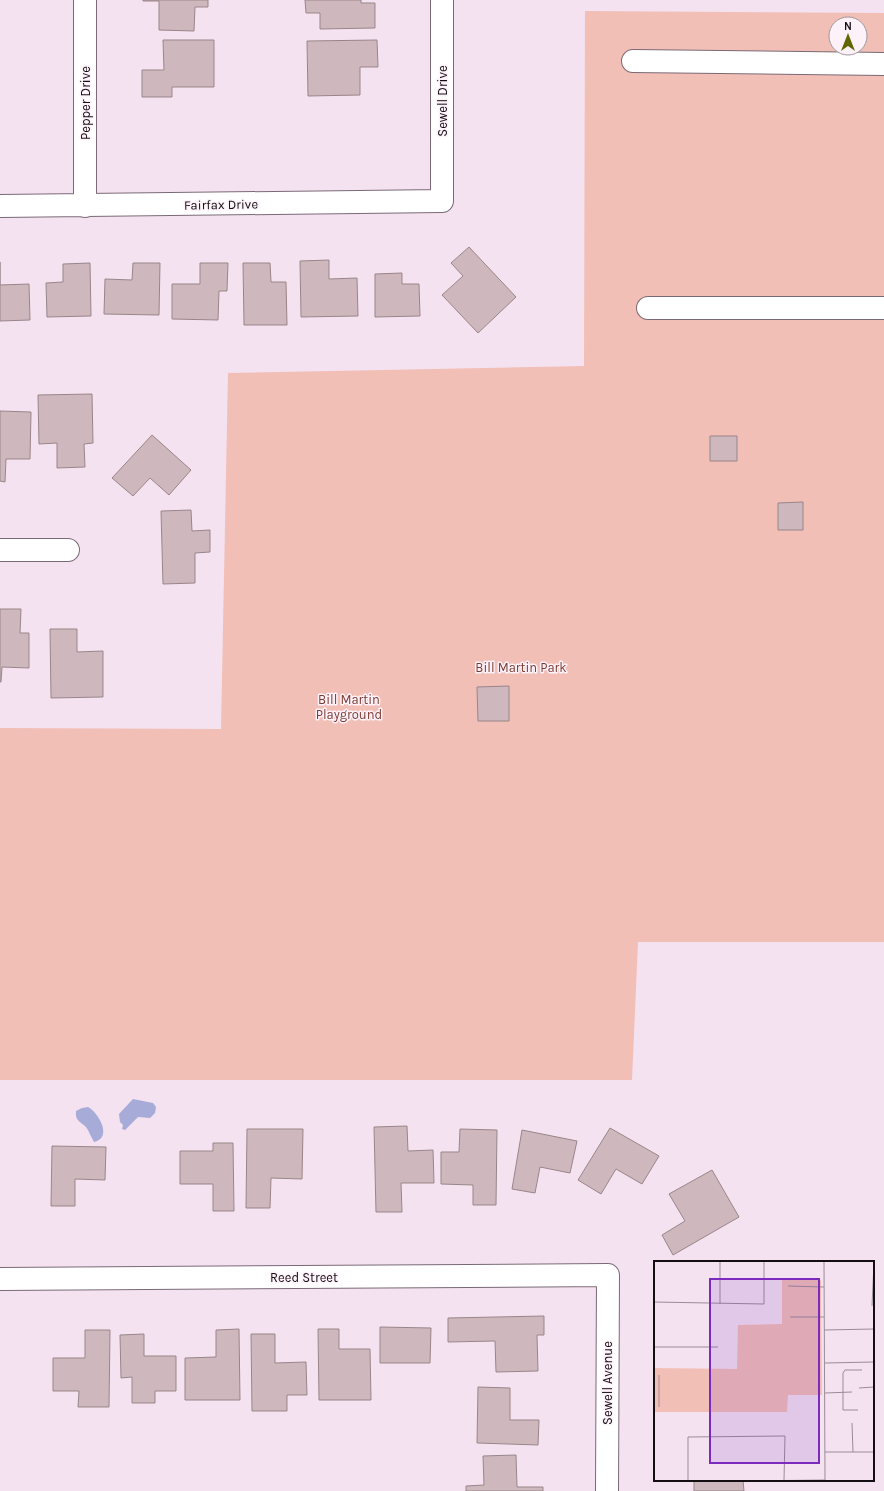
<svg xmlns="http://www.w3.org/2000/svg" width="884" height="1491" font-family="Karla,sans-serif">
  <rect width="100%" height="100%" fill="#f4e2f0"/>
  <path fill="#f1bfb6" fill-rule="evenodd" d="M585 11 884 13V942H638L632 1080H0V728L221 729 228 373 584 366ZM836 24H860V48H836Z"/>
  <path fill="#a6abd7" d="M133 1099 153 1103 156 1107 155 1113 150 1118 138 1117 125 1130 122 1129 123 1125 120 1122 119 1114Z
    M88 1107C99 1113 113 1138 94 1142 91 1137 89 1131 86 1127 80 1121 75 1121 76 1111L82 1108Z"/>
  <path fill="#ceb8bd" stroke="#998589" d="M143 0H208V7H195L194 31 159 30V1H143Z
    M305 0H361V3H375V28L320 29V13H306Z
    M163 40H214V87H172V97H142V70H164Z
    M377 40 378 67H360V95L308 96 307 41Z
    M469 247 516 297 478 333 442 295 463 276 451 263Z
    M329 260V279L357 278 358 316 301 317 300 261Z
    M0 262V285L29 284 30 320 0 321Z
    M90 263 91 316 47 317 46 283 63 282V264Z
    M133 263H160L159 315 104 314 105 279 132 280Z
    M200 263H228L227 291H219L218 320 172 319V284H200Z
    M243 263H270L271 282H286L287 325H244Z
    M402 273V284H419L420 316 375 317V274Z
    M92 394 93 443 84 444 85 467 57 468V443L39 444 38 395Z
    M0 411 31 412 30 459H6L5 482 0 481Z
    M152 435 191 470 169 495 150 478 133 496 112 478Z
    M710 436H737V461H710Z
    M803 502V530H778V503Z
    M191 510 192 531 210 530V552L195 553V583L163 584 161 511Z
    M0 609H21L20 633H29V668L2 667 1 682H0Z
    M50 629H77V652L103 651V697L51 698Z
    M509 686V721H478L477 687Z
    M407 1126 408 1151 433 1150 434 1183H401L402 1212H376L374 1127Z
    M610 1128 659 1156 642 1184 616 1169 601 1194 578 1180Z
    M247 1129H303L302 1179 271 1178 270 1208H246Z
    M460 1129 497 1130 496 1205H473V1185L441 1184V1152H459Z
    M522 1130 577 1141 570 1173 540 1167 535 1193 512 1189Z
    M213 1143H233L234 1211H213V1184H180V1151H213Z
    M52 1146 106 1147 105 1180 75 1179V1206H51Z
    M712 1170 739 1217 673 1255 662 1235 685 1221 669 1194Z
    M544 1316V1335H537L538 1371 496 1372 495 1341 448 1342V1318Z
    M380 1327 431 1328 430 1363H380Z
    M239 1329 240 1400H185V1358L216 1357V1330Z
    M318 1329H339V1349H370L371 1400H319Z
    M85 1330H110L109 1407H78L79 1391H53V1358H85Z
    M144 1334V1356H176V1391H155V1403H132V1377L121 1378 120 1335Z
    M251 1334H275V1363L306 1362 307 1395H287V1411H252Z
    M478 1387 510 1388V1420H539L538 1445 477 1443Z
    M516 1455 517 1487H543V1491H466V1486L484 1485 483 1456Z
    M694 1480H743L744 1491H694Z"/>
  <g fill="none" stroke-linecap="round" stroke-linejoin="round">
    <g stroke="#7a6a76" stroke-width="24">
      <path id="minor" d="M633 61 884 64
        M0 206 442 201V0
        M85 206V0
        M648 308H884
        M0 550H68
        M0 1279 608 1275 607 1491"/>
    </g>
    <use href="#minor" stroke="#fff" stroke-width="22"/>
  </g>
  <g text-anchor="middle" stroke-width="3" stroke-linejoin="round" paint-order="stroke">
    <g font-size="13" fill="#140e12" stroke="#fdf2fa">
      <text transform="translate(442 101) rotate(-90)" y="5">Sewell Drive</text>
      <text transform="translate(85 103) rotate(-90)" y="5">Pepper Drive</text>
      <text transform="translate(221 204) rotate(-1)" y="5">Fairfax Drive</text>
      <text x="304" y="1282">Reed Street</text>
      <text transform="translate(607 1383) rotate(-90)" y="5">Sewell Avenue</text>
    </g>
    <g font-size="13" fill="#7d3b31" stroke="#fdf2fa">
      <text x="521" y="672">Bill Martin Park</text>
      <text x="349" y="704">Bill Martin<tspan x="349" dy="15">Playground</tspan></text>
    </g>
  </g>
  <g transform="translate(654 1261)">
    <rect width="220" height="220" fill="#f4e2f0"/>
    <path d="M128 19H167L168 134H134L133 151H0V107L83 108 84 64 128 63Z" fill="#f1bfb6"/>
    <path fill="none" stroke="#9a8d97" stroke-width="1" d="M170 0 171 220M134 25 170 26M0 41 110 43V0M66 43V0M218 45 220 2M136 56H170M170 69 220 68M0 86H64M171 102 220 101M5 114V146M205 127 220 126M171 132 198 131M204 149H189V112L191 109H208M198 162 199 191M171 191H220M34 220V176L131 175 130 219M89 220 171 219"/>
    <path fill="#7b2cbf" fill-opacity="0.15" stroke="#7b2cbf" stroke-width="2" d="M56 18H165V202H56Z"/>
    <rect width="220" height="220" fill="none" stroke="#140e12" stroke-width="2"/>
  </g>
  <g transform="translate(848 36)"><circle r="19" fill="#fdf2fa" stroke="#a0979d"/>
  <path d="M0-3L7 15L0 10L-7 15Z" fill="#626601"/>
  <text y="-6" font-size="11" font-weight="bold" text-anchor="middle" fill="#140e12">N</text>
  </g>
</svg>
